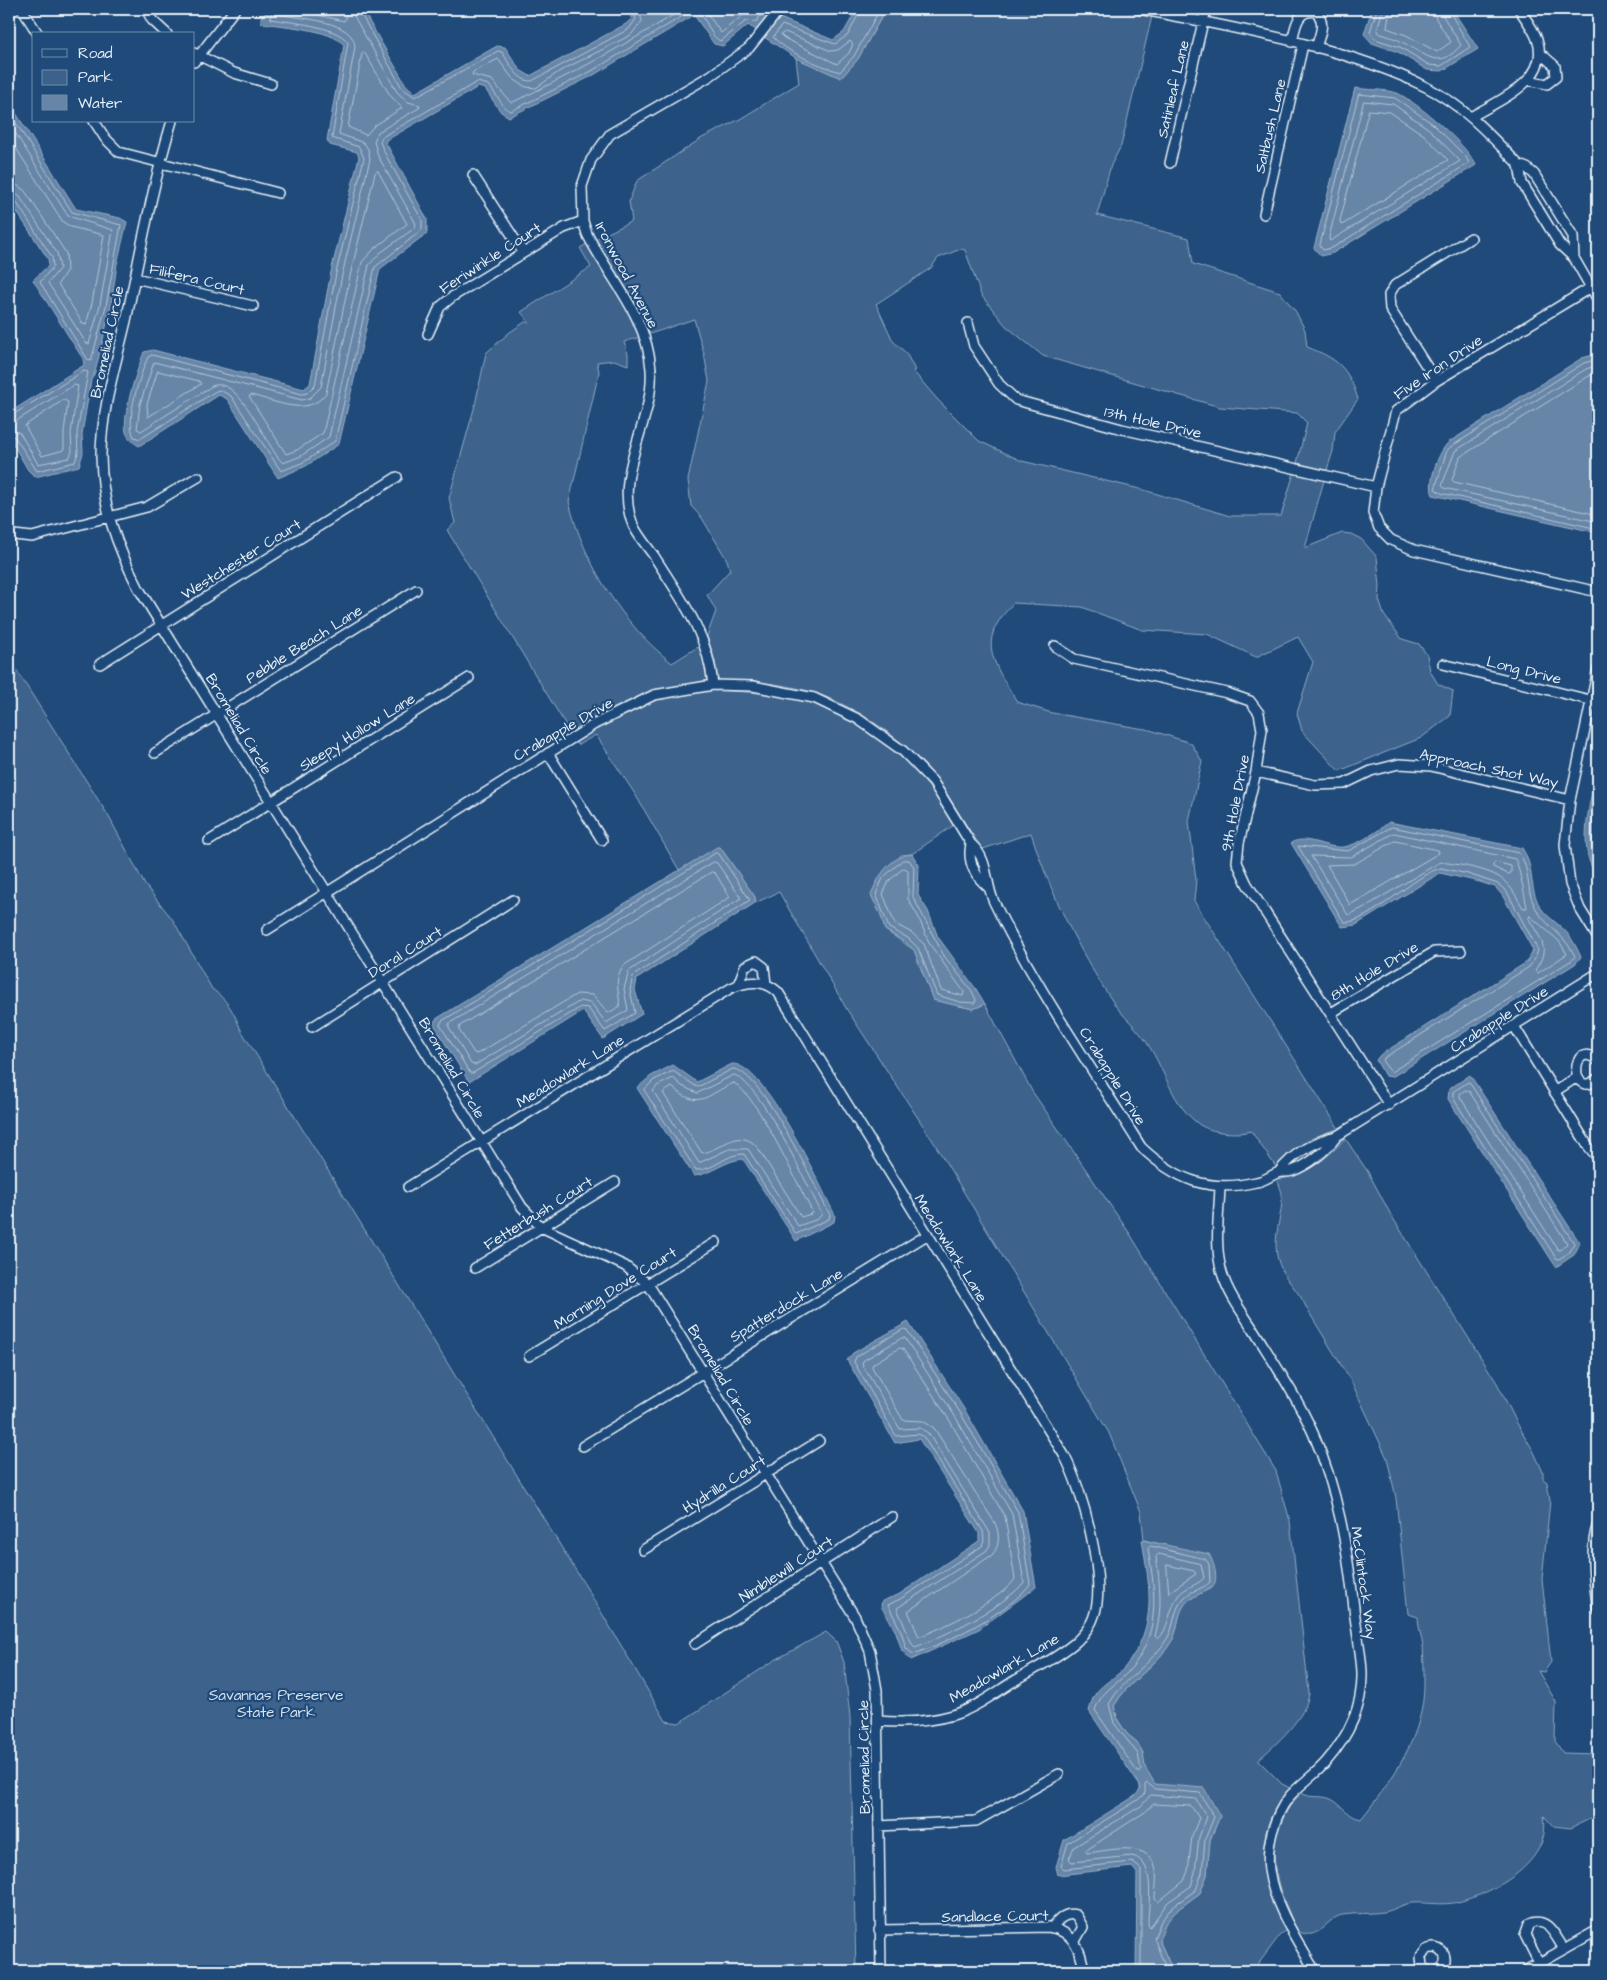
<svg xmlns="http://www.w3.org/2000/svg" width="1607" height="1980" font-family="'Architects Daughter',sans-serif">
  <rect width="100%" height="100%" fill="#1f4a7a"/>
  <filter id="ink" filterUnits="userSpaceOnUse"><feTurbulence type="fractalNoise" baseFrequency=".02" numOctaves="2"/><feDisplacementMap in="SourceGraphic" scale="10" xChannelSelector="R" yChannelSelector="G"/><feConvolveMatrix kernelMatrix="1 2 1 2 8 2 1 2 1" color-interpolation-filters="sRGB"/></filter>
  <g filter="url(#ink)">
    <path fill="#3c628c" stroke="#92aac2" d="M886 9H1114L1152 16 1121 146 1111 165 1097 215 1189 238 1193 264 1280 292 1296 312 1305 330 1307 347C1338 359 1348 367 1358 399L1335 432 1333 451 1327 470 1297 463 1307 423 1297 413 1220 407 1043 356 1006 326 981 295 965 250 961 249 938 258 931 268 876 304 893 341 906 353 915 370 913 371 937 399 979 441 1022 461 1144 490 1230 516H1281L1294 473 1324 480 1305 548 1342 533 1351 534 1361 539 1377 557 1380 586 1379 600 1384 615 1402 639 1419 644 1427 655 1430 671 1438 684 1453 691 1450 716 1421 738 1339 771 1302 731 1297 713 1313 662 1298 637 1256 657 1207 634 1142 630 1082 607 1013 603C1006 612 996 622 993 633 985 657 1006 682 1017 702L1052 713 1150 730 1191 743 1202 761 1189 821 1196 880 1194 901 1339 1129C1318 1133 1290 1149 1276 1167L1251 1131C1236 1135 1213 1133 1200 1125 1172 1106 1165 1069 1147 1043 1138 1028 1123 1017 1113 1002 1078 950 1050 892 1031 833L983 849C967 829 954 803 937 780 911 744 858 707 815 693 784 683 750 681 718 680L715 661 707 636 716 611 707 595 730 570 727 560 702 518 691 506 688 480 709 381 704 354 694 319 650 334 640 312 596 239 632 221 629 201 637 181 702 138 740 119 799 83 796 58 841 78 858 59Z
      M587 244 632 316 640 337 624 342 628 354V365L614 360 597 362 599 372 569 502C584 563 622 624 672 663L701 645 708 681 652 690 592 719 570 732 447 530 455 523 449 498 475 405 486 353 510 332 525 322H529L521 312 591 267 580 248Z
      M9 658 109 817 145 885 173 920 212 989C228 1000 234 1013 241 1030L591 1595 666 1721 679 1723 775 1660 826 1632 836 1641 844 1662 850 1717 856 1971H9Z
      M714 690C747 692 781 693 812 703 869 721 927 773 954 825L912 854 901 855 871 895 881 915 885 930 914 950 933 1000 973 1009 985 1004 1032 1091 1130 1234 1276 1471 1290 1521 1309 1693C1307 1717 1275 1745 1258 1760L1282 1784 1290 1788C1249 1834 1263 1880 1286 1930L1280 1935 1253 1971H1173L1159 1940 1165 1924 1177 1910 1200 1893 1207 1875 1210 1840 1220 1816 1155 1785 1145 1767 1143 1753 1137 1742 1127 1734 1118 1720 1114 1706C1128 1681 1158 1666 1173 1639 1179 1627 1177 1609 1189 1600 1196 1595 1206 1591 1213 1587L1181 1549 1144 1540 1141 1512 1109 1433 933 1141 846 1008 779 892 755 903V897L720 847 679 870 635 794 596 735 578 745 576 742 597 728 656 700Z
      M1345 1138 1368 1172 1391 1215 1497 1383 1518 1425 1533 1450 1543 1472V1479L1547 1482 1550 1501 1542 1579 1551 1662 1544 1672 1538 1671 1556 1702 1555 1741 1563 1753 1598 1754V1815L1571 1828 1553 1826 1544 1816C1552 1862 1496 1892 1458 1902 1443 1906 1427 1902 1412 1903 1402 1904 1393 1911 1383 1912 1370 1914 1355 1913 1342 1915 1328 1918 1320 1937 1306 1934 1295 1933 1293 1921 1289 1912 1269 1869 1266 1829 1301 1793 1312 1799 1318 1795 1328 1798 1340 1801 1347 1817 1361 1819 1393 1779 1425 1735 1424 1682 1424 1671 1424 1659 1423 1647 1422 1637 1418 1627 1418 1617L1408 1614 1396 1498 1387 1458 1352 1383 1307 1309C1298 1287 1282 1280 1277 1256 1273 1233 1283 1215 1282 1194 1281 1189 1279 1184 1277 1179 1301 1179 1331 1156 1345 1138Z"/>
    <path fill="#6685a7" stroke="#9ab0c7" d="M271 9H362L406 85 415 93 497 46 505 47 520 70 530 76 626 24 632 18 626 9H765L770 13 756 30 748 25 723 46 714 44 694 15 592 76 509 117 501 112 485 89 478 87 385 141 427 219V233L380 269 339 444 306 466 278 478 227 399 219 395 139 446C133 442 128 439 126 432 122 414 137 370 144 352L153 350 304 389 310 384 331 272 359 157 357 152 330 145 327 140 344 45C331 29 282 26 261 23V17Z
      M857 9H886L858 59 841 78 796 58 764 37 780 18 833 40 844 32Z
      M1372 9H1452L1478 49 1442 71 1427 70 1398 52 1372 43 1364 34Z
      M1355 88C1367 90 1385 89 1397 93 1417 102 1467 145 1476 165L1333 253 1321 256 1314 248Z
      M9 102 76 209 120 218 127 222 117 264 111 307 95 372 91 380 82 434 83 453 79 466 35 477 28 470 9 437V413L84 365 83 359 33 280 49 265 48 259 9 200Z
      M1597 354 1598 533 1433 495C1427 483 1439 450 1449 442L1582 358Z
      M1598 768V875C1575 854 1591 795 1598 768Z
      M1389 822 1522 848C1534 865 1529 884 1538 903 1545 917 1558 922 1568 934 1573 940 1578 950 1581 957L1575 964 1392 1077 1385 1076 1376 1060 1380 1055 1527 962 1533 950 1502 895 1495 887 1480 882 1440 873 1356 925 1342 927 1291 843C1307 833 1330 852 1348 846 1362 842 1378 831 1389 822Z
      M717 847H720L755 897V903L637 979 635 990 642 1014 603 1039 583 1011 469 1082 433 1024 436 1019Z
      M912 854 919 865 918 895 928 911 938 937 976 989 985 1004 973 1009 933 1000 914 950 905 942 885 930 881 915 871 895C878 876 890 856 912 854Z
      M732 1064C765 1063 820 1186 835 1215L834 1222 796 1241 743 1159C725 1160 712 1174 694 1176L637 1088 651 1076 673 1065 697 1082Z
      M1470 1075 1580 1243 1574 1255 1556 1267 1448 1099 1449 1089Z
      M1598 1314V1337L1590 1324 1593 1318Z
      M908 1322 966 1412 1023 1511 1036 1587 979 1629 911 1660 902 1651 896 1632 881 1606 882 1601 898 1595 979 1541V1533L919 1439 895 1443 847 1360 853 1353Z
      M1142 1540 1209 1554C1214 1563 1219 1578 1213 1587 1206 1591 1196 1595 1189 1600 1177 1609 1179 1627 1173 1639 1158 1666 1127 1681 1114 1706L1118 1721 1127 1734 1137 1742 1143 1753 1145 1767 1155 1784 1204 1788 1220 1816 1210 1840 1207 1875 1200 1893 1177 1910 1165 1924 1159 1940 1173 1971H1136L1137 1873 1132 1867 1058 1875 1056 1867 1064 1840 1135 1796 1140 1790V1786L1089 1711C1091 1705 1092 1698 1096 1693 1103 1683 1117 1677 1125 1667 1158 1625 1150 1589 1142 1540Z"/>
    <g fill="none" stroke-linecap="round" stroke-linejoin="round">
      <path stroke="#b4c6d8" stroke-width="1" d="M274 9 270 17 271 19C293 23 334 25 348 42L332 138 359 147 364 158 336 273 315 385 307 393 302 394 152 355 148 357C140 375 125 419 134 437L140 439 216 391 220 390 231 396 281 471 304 462 335 441 375 267 422 230V220L384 152 380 142 382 137 477 82 489 85 505 108 511 111 590 72 691 11C708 10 707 37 721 41L746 21 756 22 762 14V9
        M280 9 281 15C301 18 355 21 355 47L339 134 364 143 368 149 370 159 342 275 321 387 310 398 302 400 154 362 140 404 137 429 141 431 212 386C240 374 266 448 283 463L301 456 329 437 369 265 380 253 416 227 415 222 378 156 374 141 378 132 419 108 420 105 408 102 397 92 354 16 352 9
        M291 9 344 21 346 18 345 9
        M358 9 402 88 415 97 498 51 502 52C509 63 518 82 532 81L629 29 636 19 632 9
        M639 9 642 21 631 35 560 71 536 88 526 87 513 79 498 59 473 72 472 75 492 80 511 103C569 76 627 44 683 9
        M704 9 721 33 743 15 754 14 756 9
        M861 9 848 35 835 44 782 25 773 37C788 53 818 65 840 72L854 56 880 9
        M1377 9 1370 32 1375 39 1400 47 1429 65 1441 66 1470 47 1448 9
        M1383 9 1377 30 1378 33C1387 36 1396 38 1404 43 1427 55 1439 71 1461 45L1443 16 1442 9
        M1390 9 1387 28 1406 35 1437 52 1451 42 1436 19 1434 9
        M785 32 831 51 838 50 850 41 853 44 849 53 837 64 784 38 781 35Z
        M364 52 390 95 402 108 374 126 366 135 348 127 362 54Z
        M1359 94 1395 98 1433 124 1466 157 1469 163 1332 248 1323 250 1320 246Z
        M1364 101 1393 104 1429 129 1460 161 1330 241 1329 238Z
        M1369 110 1390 112 1424 135 1448 160 1342 225 1340 222Z
        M9 112 72 212 121 225 106 306 91 361 88 360 40 282 53 267 52 257 15 200 9 198
        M9 123 68 216 113 230 100 305 89 344 86 343 48 283 60 268 57 253 20 197 15 193 9 191
        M9 137 63 222 71 227 104 235 92 303 86 325 83 324 58 284 67 270 66 253 25 191 17 185 9 184
        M378 171 407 224 375 248 362 262 323 433 297 450 286 454 249 396 251 395C276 401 308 418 326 393L350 276 375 173Z
        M1598 359 1584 363 1452 446 1447 450 1435 489 1441 493 1598 529
        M1598 365 1586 369 1455 451 1442 485 1444 488 1598 522
        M158 371 199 381 201 384 148 417 147 405Z
        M1598 373 1589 376 1460 457 1452 480 1454 482 1598 515
        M64 400 68 402 64 432V450L42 456 25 426Z
        M9 417 84 371 88 372 77 433 78 453 75 462 37 471 15 437 9 435
        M9 423 16 421 74 385 78 386 71 433 72 452 69 458 38 464 20 433 9 429
        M1598 787C1592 811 1586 846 1598 868
        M1392 827 1519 853C1530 867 1526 888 1534 905 1543 925 1564 933 1575 956L1572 960 1391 1072 1383 1062 1384 1058 1529 967 1535 959 1538 950 1507 892 1498 884 1468 874 1441 868C1416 873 1368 925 1344 922L1298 846 1348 851Z
        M1394 833 1515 859C1518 862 1526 901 1527 908H1523C1517 898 1512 887 1503 880 1491 869 1456 864 1440 862L1365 907 1348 915 1311 856 1351 857Z
        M1395 841 1438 850 1439 853 1350 905 1327 865 1354 864Z
        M716 853 719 854 750 900 633 976 630 990 635 1013 605 1031 588 1008 581 1007 473 1073H470L440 1025 441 1022Z
        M903 860H909L914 867 913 897 944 956 972 991 976 1000 975 1003 960 1002 937 995 918 948 908 938 889 928 876 894 883 878Z
        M714 862 717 863 741 898 629 971 624 989 628 1010 606 1023 591 1003 580 1001 475 1065 471 1064 449 1027V1024Z
        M1495 862 1511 866V873L1508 874 1493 867Z
        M904 868 908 870V899L918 916 929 943 964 992 963 996 941 990 924 944 912 933 895 924 883 894 889 881Z
        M712 872 715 873 730 897 623 966C612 982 621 992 619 1007L608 1013 593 995 577 994 477 1054 474 1053 459 1030 460 1026Z
        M1530 916 1559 941 1567 954 1538 973 1535 970C1551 948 1541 940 1529 919Z
        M733 1069C761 1069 816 1189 830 1215L829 1219 796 1234 744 1154C726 1153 714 1171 696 1170L644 1090 654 1080 673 1071 697 1087Z
        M734 1075C761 1083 808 1187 822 1214L818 1219 798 1226 748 1149H729L699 1163 653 1091 657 1086 673 1078 682 1086 697 1093Z
        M1469 1082 1574 1243 1570 1252 1559 1259 1556 1258 1453 1098V1092Z
        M734 1083C758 1096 797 1184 812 1211L811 1214 801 1217 758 1148C739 1125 720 1151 702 1153L663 1093 672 1087C701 1112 706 1094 734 1083Z
        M1466 1090 1469 1091 1567 1243 1561 1250H1558L1460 1097V1094Z
        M904 1329 907 1330 961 1414 1018 1512 1030 1584C1011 1611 945 1644 913 1654L906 1648 901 1631 888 1605 900 1599 982 1546 984 1541 983 1531 923 1436 918 1434 896 1436 854 1362 856 1357Z
        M902 1338H905L956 1418 1012 1514 1024 1582C1007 1605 943 1637 915 1647L912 1644 897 1608 986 1551 990 1545V1533L928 1433 920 1428 900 1429 862 1364 863 1361Z
        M900 1348 903 1349 950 1421 1005 1517 1015 1579C1002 1599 943 1628 919 1637L908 1611 992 1555C1000 1546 1000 1534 995 1523L934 1428 923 1421 903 1420 872 1367 873 1364Z
        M1151 1546 1205 1559 1209 1564 1210 1582C1204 1589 1191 1590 1184 1598 1173 1609 1175 1625 1168 1637 1153 1664 1123 1678 1109 1704L1114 1723 1138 1754 1141 1770 1138 1773 1095 1710C1102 1690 1114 1687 1127 1673 1161 1636 1156 1594 1148 1549Z
        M1159 1554 1201 1564 1204 1578C1197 1586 1184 1587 1178 1596 1169 1608 1169 1630 1158 1639L1155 1636C1163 1610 1160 1583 1156 1557Z
        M1167 1565 1194 1571 1196 1574 1169 1592Z
        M1151 1795 1196 1799 1207 1817 1199 1837 1195 1872 1191 1886 1168 1902 1150 1927 1148 1924C1148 1905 1157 1861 1132 1856L1072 1862 1069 1859 1074 1847 1141 1806Z
        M1154 1804 1191 1806 1199 1818 1192 1836 1188 1871 1184 1881 1158 1902 1155 1899C1155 1890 1158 1877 1155 1867 1147 1839 1108 1851 1087 1853L1085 1851 1145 1812Z
        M1141 1971V1869L1132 1862 1064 1869 1061 1866 1068 1843 1138 1800 1145 1793V1785L1147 1783 1155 1789 1200 1793 1214 1817 1205 1839 1202 1873 1196 1890 1173 1906 1161 1921 1154 1938 1167 1971"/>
      <g stroke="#e8f1f8" stroke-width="12">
        <path id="minor" d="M22 9 38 34
          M146 9 152 20 167 34
          M1140 9C1232 28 1342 45 1426 87 1463 105 1491 136 1519 165L1527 168 1534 174 1573 236 1574 258
          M1292 42C1295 28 1297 8 1316 12 1327 22 1319 36 1316 48
          M194 53 234 73 271 84
          M194 62 235 9
          M1528 80 1547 84 1556 77 1555 66 1540 53
          M1471 117C1499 100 1552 80 1537 39 1533 28 1525 18 1519 9
          M94 121 105 138 119 152 278 193
          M172 121C152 187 140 254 126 321 116 364 101 411 101 456 102 506 116 545 139 589L522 1207 541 1227 625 1266 648 1284 855 1617 870 1651 877 1690 881 1971
          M1170 163 1206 9
          M1519 165 1522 183 1560 245 1574 258 1598 300
          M473 175 523 252
          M1264 214 1303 45
          M135 278 253 306
          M1598 283 1436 381 1396 411 1376 487 1373 513 1379 528 1391 540 1414 550 1598 592
          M968 323 974 346 999 384 1016 400 1122 429 1376 487
          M428 334 440 307 452 297 564 228 583 221
          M1436 381 1390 309 1389 295 1395 285 1471 238
          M9 532 14 535 32 537 147 507 198 477
          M1055 646 1074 659 1227 693 1250 701 1259 713 1262 730 1256 772 1239 843 1237 862 1247 884 1389 1105
          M100 664 397 477
          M1443 664 1598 702
          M1598 669 1570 800 1565 845 1570 884 1580 909 1598 938
          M713 685C708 633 681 599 654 556 647 546 638 536 633 525 612 473 655 421 651 369 647 316 610 279 587 234L583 221 582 186 591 160 610 134 710 76 749 48 780 9
          M155 753 416 590
          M548 753 602 840
          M1256 772 1315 785 1344 784 1371 771 1399 764 1431 766 1570 800
          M209 841 469 678
          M971 844C967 862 975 876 988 887
          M267 930 595 724 654 695 713 685 753 686 814 698 858 719 903 751 933 782 971 844C989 859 985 883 994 902 1034 985 1092 1068 1141 1147 1176 1180 1208 1193 1256 1182 1264 1181 1270 1176 1277 1173 1282 1171 1287 1173 1292 1171 1309 1165 1327 1150 1337 1136
          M738 985 745 966 756 961 764 967 766 984
          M1331 1013 1434 952 1461 951
          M1514 1026 1588 1146 1598 1158
          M312 1027 513 900
          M1598 1061C1569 1036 1570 1104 1598 1078
          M1554 1092 1577 1077
          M1279 1172C1292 1154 1315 1141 1337 1136L1598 973
          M408 1187 731 988C748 981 764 979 778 992L1064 1455C1083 1490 1107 1579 1094 1616 1091 1626 1084 1634 1077 1641 1059 1657 1036 1668 1016 1680 996 1692 976 1708 953 1715 929 1722 903 1723 878 1721
          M1220 1187C1219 1215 1214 1246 1222 1273 1228 1293 1241 1311 1253 1329 1274 1363 1297 1397 1313 1433 1338 1490 1347 1547 1354 1608 1356 1629 1361 1651 1362 1672 1363 1706 1348 1737 1326 1762 1315 1775 1300 1784 1289 1797 1274 1816 1266 1846 1269 1870 1274 1906 1297 1940 1315 1971
          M475 1268 615 1182
          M529 1356 716 1242
          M583 1446 927 1235
          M1598 1523C1589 1549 1594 1583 1598 1610
          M643 1550 819 1441
          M695 1644 892 1517
          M879 1826 976 1821 1059 1774
          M1052 1928C1058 1920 1065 1912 1076 1915L1083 1927 1075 1941
          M879 1930 1050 1927C1074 1933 1081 1949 1084 1971
          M1539 1963 1525 1935 1529 1924C1548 1916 1555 1936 1564 1949
          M1428 1971 1422 1966 1421 1957 1426 1950C1442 1942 1453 1961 1438 1971
          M1525 1971 1598 1930"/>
      </g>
      <use href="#minor" stroke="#1f4a7a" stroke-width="9"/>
    </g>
  </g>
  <g text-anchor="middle" stroke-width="4.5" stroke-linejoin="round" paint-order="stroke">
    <g font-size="15" fill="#e8f1f8" stroke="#1f4a7a">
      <text transform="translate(1173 89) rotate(-77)" y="5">Satinleaf Lane</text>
      <text transform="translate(1270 126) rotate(-77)" y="5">Saltbush Lane</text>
      <text transform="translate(490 258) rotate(-33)" y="5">Feriwinkle Court</text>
      <text transform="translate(627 275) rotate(62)" y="5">Ironwood Avenue</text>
      <text transform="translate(197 279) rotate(13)" y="5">Filifera Court</text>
      <text transform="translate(107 342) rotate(-78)" y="5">Bromeliad Circle</text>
      <text transform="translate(1438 367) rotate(-34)" y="5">Five Iron Drive</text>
      <text transform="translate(1153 422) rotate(13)" y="5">13th Hole Drive</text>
      <text transform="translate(241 559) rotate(-32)" y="5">Westchester Court</text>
      <text transform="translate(304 644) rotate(-32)" y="5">Pebble Beach Lane</text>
      <text transform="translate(1524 670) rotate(14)" y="5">Long Drive</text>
      <text transform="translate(239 724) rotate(59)" y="5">Bromeliad Circle</text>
      <text transform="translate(563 729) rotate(-30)" y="5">Crabapple Drive</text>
      <text transform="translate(357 732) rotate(-32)" y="5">Sleepy Hollow Lane</text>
      <text transform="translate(1489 768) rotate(12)" y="5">Approach Shot Way</text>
      <text transform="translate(1235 803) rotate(-79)" y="5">9th Hole Drive</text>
      <text transform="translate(405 952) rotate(-32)" y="5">Doral Court</text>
      <text transform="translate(1374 971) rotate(-31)" y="5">8th Hole Drive</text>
      <text transform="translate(1499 1019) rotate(-32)" y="5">Crabapple Drive</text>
      <text transform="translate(452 1068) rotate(59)" y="5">Bromeliad Circle</text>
      <text transform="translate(570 1071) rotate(-32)" y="5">Meadowlark Lane</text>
      <text transform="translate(1113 1076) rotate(58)" y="5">Crabapple Drive</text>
      <text transform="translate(538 1213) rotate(-32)" y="5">Fetterbush Court</text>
      <text transform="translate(951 1248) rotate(58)" y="5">Meadowlark Lane</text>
      <text transform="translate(615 1288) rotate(-32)" y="5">Morning Dove Court</text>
      <text transform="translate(786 1305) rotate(-31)" y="5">Spatterdock Lane</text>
      <text transform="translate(721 1375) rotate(59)" y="5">Bromeliad Circle</text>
      <text transform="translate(724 1484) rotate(-32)" y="5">Hydrilla Court</text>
      <text transform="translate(786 1569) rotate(-33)" y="5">Nimblewill Court</text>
      <text transform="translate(1364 1583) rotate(82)" y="5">McClintock Way</text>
      <text transform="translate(1004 1668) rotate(-30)" y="5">Meadowlark Lane</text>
      <text transform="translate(864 1757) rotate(-91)" y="5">Bromeliad Circle</text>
      <text transform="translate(995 1916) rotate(-1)" y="5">Sandlace Court</text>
    </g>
    <g font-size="15" fill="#d7e3ed" stroke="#1f4a7a">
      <text x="276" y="1700">Savannas Preserve<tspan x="276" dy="17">State Park</tspan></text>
    </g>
  </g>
  <rect width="1607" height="1980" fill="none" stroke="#1f4a7a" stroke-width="30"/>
  <rect x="15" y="15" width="1577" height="1950" fill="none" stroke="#e8f1f8" stroke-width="2" filter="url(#ink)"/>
  <rect x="32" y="32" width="162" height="90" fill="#1f4a7a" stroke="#6f8dac"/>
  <rect x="42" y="49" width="25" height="8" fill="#1f4a7a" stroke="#6f8dac"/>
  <text x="78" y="58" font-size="15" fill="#e8f1f8">Road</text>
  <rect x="42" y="70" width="25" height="15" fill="#3c628c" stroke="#6f8dac"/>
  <text x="78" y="82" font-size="15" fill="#e8f1f8">Park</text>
  <rect x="42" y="95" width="25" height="15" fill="#6685a7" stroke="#6f8dac"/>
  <text x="78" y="108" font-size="15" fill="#e8f1f8">Water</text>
</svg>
